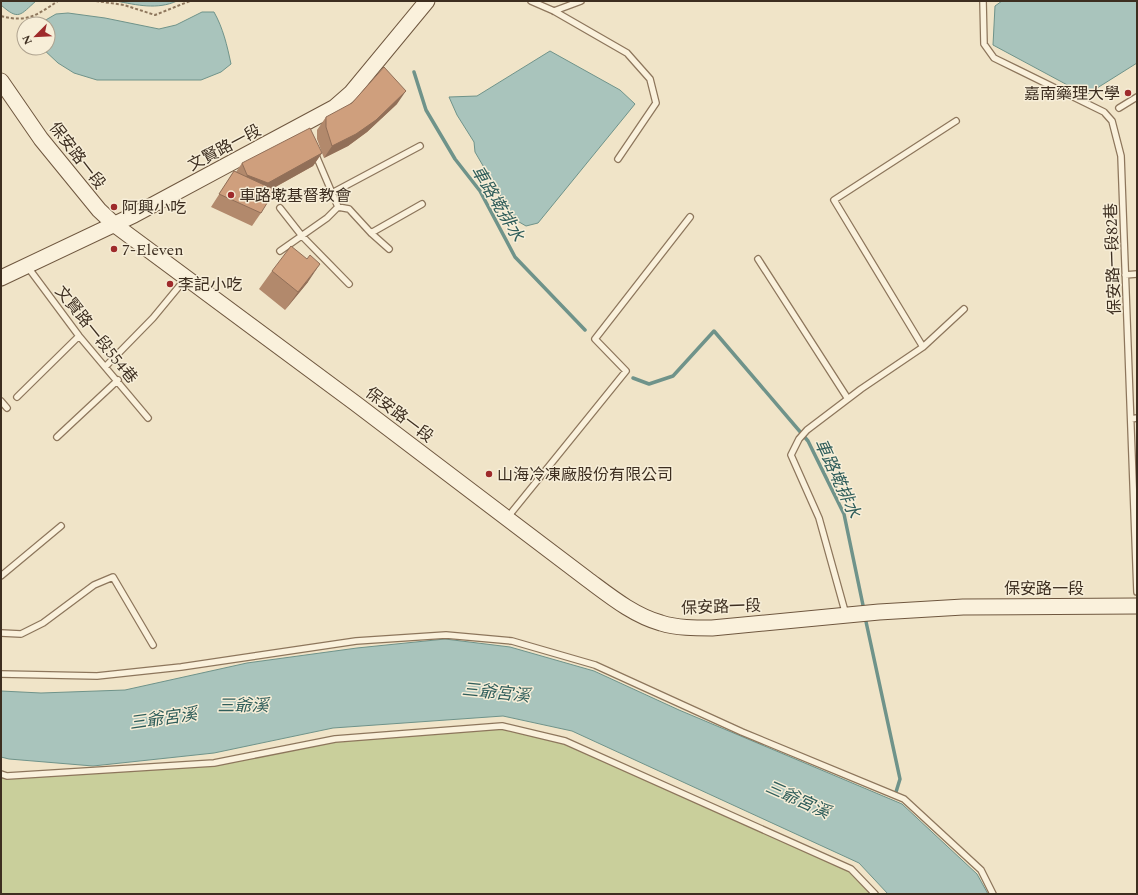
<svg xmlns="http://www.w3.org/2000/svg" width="1138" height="895" font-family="Spectral,'Noto Sans TC',serif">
  <rect width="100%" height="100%" fill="#f0e4c8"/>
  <path fill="#c9cf9b" d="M502 726 565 741 851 869 875 894H1V774L214 763 335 739Z"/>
  <path fill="#a9c4bc" stroke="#6f938a" d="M1 1H36C20 15 19 21 1 5Z
    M116 1H177C157 10 137 5 116 1Z
    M1002 1H1137V63L1086 95 993 45 995 6Z
    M202 12H214C223 28 227 45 231 64L221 72 201 80H97L74 73 58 63 42 48H48V24H43L44 21 56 14 68 13 105 18 159 29 176 25Z
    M550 51 620 90 635 104 538 223 526 226 514 219 475 152 474 142 457 115 449 97 477 96Z
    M445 639 510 647 594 671 679 710 902 804 977 874 988 894H888L859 863 572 731 503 716 333 728 214 753 93 766 9 759 1 757V691L41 693 125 690 247 663 357 648Z"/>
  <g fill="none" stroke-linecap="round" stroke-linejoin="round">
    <path stroke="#6f938a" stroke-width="3.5" d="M414 72 426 110 455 159 480 191 515 257 585 330
      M633 378 649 384 673 376 714 331 808 441 844 514 864 610
      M865 617 900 779 896 792"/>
    <g stroke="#8d765c" stroke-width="8">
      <path id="lane" d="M531 1 554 11 627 53 650 79 656 103 618 159
        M983 1 984 44 994 58 1104 112 1112 121 1121 156 1137 592
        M554 11 581 1
        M1119 108 1137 97
        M315 153 338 207 349 209 371 233 389 249
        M332 193 420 146
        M280 208 302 236 349 284
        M371 233 422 204
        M280 251 327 218 338 207
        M758 259 848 399
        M27 266 79 336 148 418
        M1125 275 1137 274
        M923 347 834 200 956 121
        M106 366 153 318 186 278
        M17 397 79 336
        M1 401 7 408
        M1131 419 1137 418
        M57 437 118 380
        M507 518 626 371 595 339 690 217
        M1 576 61 526
        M846 615 819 518 791 455 799 439 807 430 861 389 923 347 964 309
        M1 633 21 634 43 623 94 585 113 577 153 645
        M1 674 97 676 181 667 356 641 446 635 512 641 595 665 742 732 904 799 981 870 993 894
        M1 774 7 776 214 763 335 739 502 726 565 741 851 869 875 894"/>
    </g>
    <g stroke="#6f573f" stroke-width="17">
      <path id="secondary" d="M1 81 41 139 99 210 115 225 355 403 587 579C610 596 633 615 661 623 677 628 695 628 712 628L879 612 963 607 1137 606
        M1 278 134 215 335 107 351 93 427 1"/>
    </g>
    <path stroke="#8d765c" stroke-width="2" stroke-dasharray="3 2" stroke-linecap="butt" d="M96 1 124 5 155 15 190 1
      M1 16C27 23 37 15 58 1"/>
    <use href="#lane" stroke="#faf1dc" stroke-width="5.5"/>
    <use href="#secondary" stroke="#faf1dc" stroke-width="15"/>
  </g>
  <path fill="#b2896c" d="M397 104 367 132 348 146 324 158 322 153 313 166 272 189 261 213 252 226 211 207 234 171 236 172 242 163 322 153 317 139V130L326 117Z
    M272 271 308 282 285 310 259 289Z"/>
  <path fill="#916f58" d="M406 91 397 104 367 132 348 146 324 158 332 146Z
    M322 153 313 166 259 196 239 188 247 175Z
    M320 264 308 282 285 310 298 292Z"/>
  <path fill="#cf9f7d" stroke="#916f58" d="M384 67 406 91 376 120 356 134 332 146 326 127V117L352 103Z
    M310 128 322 153 268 183 247 175 242 163Z
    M234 171 275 190 261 213 219 194Z
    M291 246 307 259 310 255 320 264 298 292 272 271Z"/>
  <g fill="#9e2a2b" stroke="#f7eed8" stroke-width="1.5">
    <circle cx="1128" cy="93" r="4"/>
    <circle cx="231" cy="195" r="4"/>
    <circle cx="114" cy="207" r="4"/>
    <circle cx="114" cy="249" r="4"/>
    <circle cx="170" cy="284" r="4"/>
    <circle cx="489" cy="474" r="4"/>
  </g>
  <g text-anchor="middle" stroke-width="3" stroke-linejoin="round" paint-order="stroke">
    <g font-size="16" fill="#3d2e20" stroke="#f7eed8" text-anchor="start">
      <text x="1120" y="99" text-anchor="end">嘉南藥理大學</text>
      <text x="239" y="201">車路墘基督教會</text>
      <text x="122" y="213">阿興小吃</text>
      <text x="122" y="255">7-Eleven</text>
      <text x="178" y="290">李記小吃</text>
      <text x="497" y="480">山海冷凍廠股份有限公司</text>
    </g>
    <g font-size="16" fill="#3d2e20" stroke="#f7eed8">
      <text transform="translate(224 147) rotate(-28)" y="6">文賢路一段</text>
      <text transform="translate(78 155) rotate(52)" y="6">保安路一段</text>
      <text transform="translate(1112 259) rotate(-92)" y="6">保安路一段82巷</text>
      <text transform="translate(97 334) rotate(51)" y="6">文賢路一段554巷</text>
      <text transform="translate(400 414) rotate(37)" y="6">保安路一段</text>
      <text x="1044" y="594">保安路一段</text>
      <text transform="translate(721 606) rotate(-2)" y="6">保安路一段</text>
    </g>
    <g font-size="17" font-style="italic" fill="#2f5d5a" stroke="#f7eed8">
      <text transform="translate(498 203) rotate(59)" y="6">車路墘排水</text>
      <text transform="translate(838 478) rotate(65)" y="6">車路墘排水</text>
      <text transform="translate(496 692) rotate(6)" y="6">三爺宮溪</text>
      <text x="243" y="711">三爺溪</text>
      <text transform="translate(163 718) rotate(-8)" y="6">三爺宮溪</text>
      <text transform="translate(798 799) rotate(24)" y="6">三爺宮溪</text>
    </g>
  </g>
  <rect width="1138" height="895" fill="none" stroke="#3d2e20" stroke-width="4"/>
  <g transform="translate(36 36) rotate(246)"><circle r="19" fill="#f7eed8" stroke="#ada18e"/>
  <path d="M0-3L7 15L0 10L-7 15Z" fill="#9e2a2b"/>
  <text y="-6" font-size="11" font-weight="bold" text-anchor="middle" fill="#3d2e20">N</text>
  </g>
</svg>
